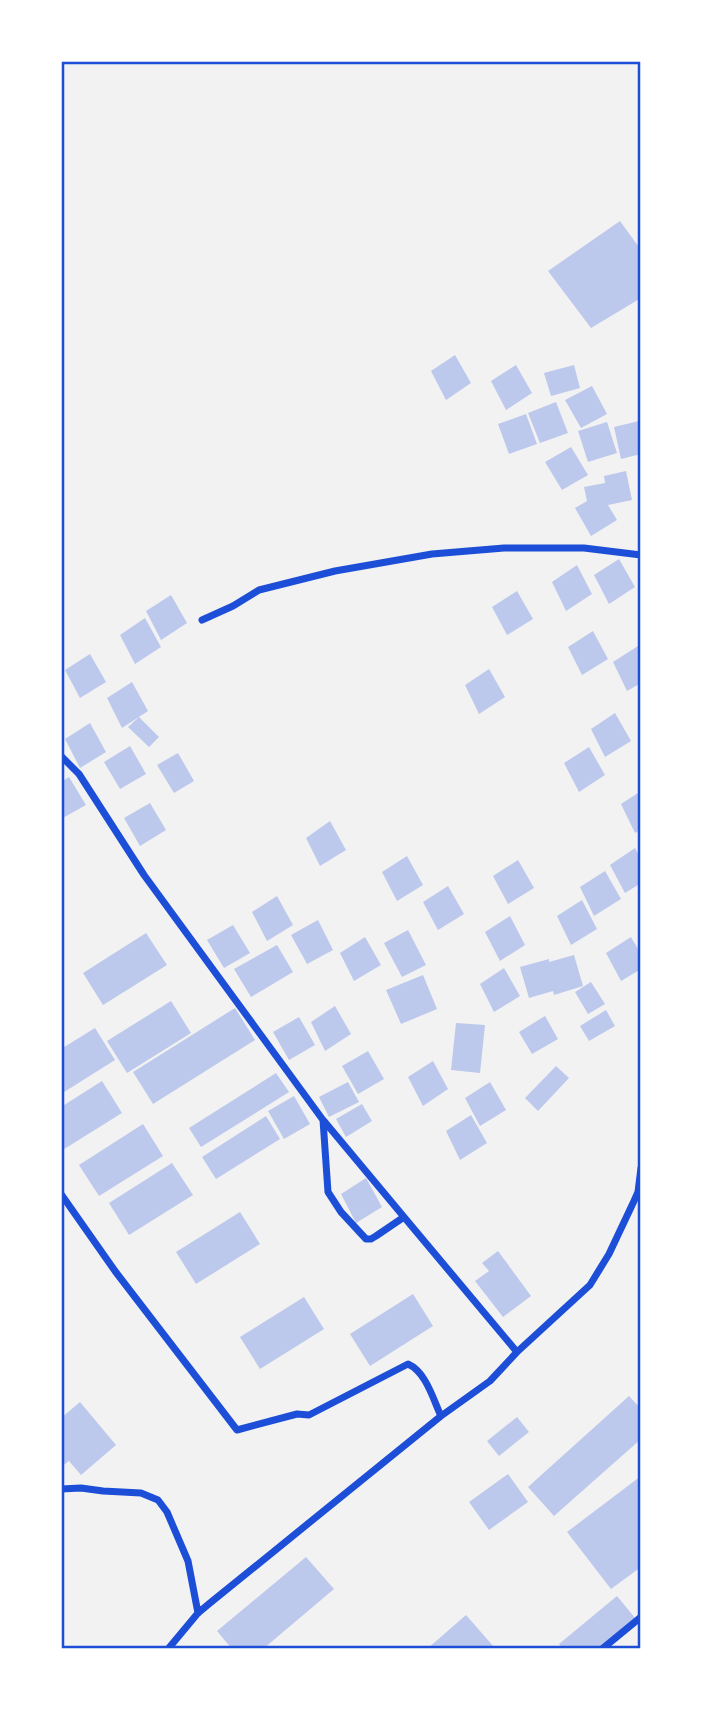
<svg xmlns="http://www.w3.org/2000/svg" width="702" height="1710" font-family="Karla,sans-serif">
  <rect width="100%" height="100%" fill="#f2f2f2"/>
  <path fill="#bdc9ec" d="M620 221 641 250V298L591 328 548 271Z
    M455 355 471 383 446 400 431 371Z
    M516 365 532 393 506 410 491 381Z
    M574 365 580 388 551 396 544 373Z
    M592 386 607 414 581 428 565 400Z
    M556 402 568 433 540 443 528 413Z
    M526 414 537 444 509 454 498 424Z
    M639 421 641 454 621 459 614 427Z
    M607 422 617 453 588 462 578 431Z
    M571 447 588 475 562 490 545 462Z
    M626 471 632 500 608 505 617 520 591 536 575 508 587 501 584 487 605 483 604 476Z
    M619 559 635 587 609 604 594 575Z
    M577 565 592 594 566 611 552 582Z
    M517 591 533 619 507 635 492 607Z
    M171 595 187 623 161 640 146 611Z
    M145 618 161 647 135 664 120 635Z
    M593 631 608 659 582 675 568 647Z
    M638 646 641 651V683L627 691 613 662Z
    M90 654 106 682 80 698 65 670Z
    M489 669 505 697 479 714 465 685Z
    M132 682 148 711 122 728 107 698Z
    M615 713 631 741 605 757 591 729Z
    M139 717 159 737 149 747 128 727Z
    M90 723 106 752 80 768 65 739Z
    M130 746 146 774 120 789 104 762Z
    M589 747 605 775 579 792 564 763Z
    M178 753 194 781 174 793 157 765Z
    M69 777 86 805 61 819V782Z
    M641 791V830L635 833 621 804Z
    M150 803 166 830 140 846 124 818Z
    M330 821 346 850 320 866 306 838Z
    M635 848 641 859V883L625 893 610 865Z
    M407 856 423 885 397 901 382 872Z
    M518 860 534 888 508 904 493 876Z
    M605 871 621 899 594 916 580 887Z
    M448 886 464 914 438 930 423 902Z
    M277 896 293 925 267 941 252 912Z
    M582 900 597 929 571 945 557 916Z
    M510 916 525 945 500 961 485 932Z
    M318 920 333 950 307 964 291 935Z
    M233 925 250 953 224 968 207 940Z
    M408 930 426 965 402 977 384 943Z
    M146 933 167 965 103 1005 83 973Z
    M365 937 381 965 354 981 340 953Z
    M631 937 641 954V969L621 981 606 953Z
    M277 945 293 972 251 997 234 969Z
    M574 955 583 986 554 995 553 991 529 998 520 967 549 959V962Z
    M504 968 520 996 494 1012 480 984Z
    M423 975 437 1009 401 1024 386 990Z
    M591 982 605 1004 588 1014 575 992Z
    M171 1001 191 1033 127 1073 107 1041Z
    M335 1006 351 1034 325 1051 311 1022Z
    M235 1008 255 1040 153 1104 133 1072Z
    M606 1010 615 1026 589 1041 580 1026Z
    M545 1016 558 1039 532 1054 519 1032Z
    M299 1017 315 1045 289 1060 273 1032Z
    M456 1023 485 1025 480 1073 451 1070Z
    M95 1028 115 1060 61 1094V1049Z
    M368 1051 384 1079 358 1094 342 1066Z
    M433 1061 448 1089 423 1106 408 1077Z
    M556 1066 569 1078 538 1111 525 1098Z
    M276 1073 289 1092 201 1147 189 1128Z
    M102 1081 122 1113 61 1151V1107Z
    M348 1082 359 1102 329 1117 319 1097Z
    M490 1082 506 1110 480 1126 465 1098Z
    M294 1096 310 1124 284 1139 268 1111Z
    M362 1104 372 1121 346 1137 336 1119Z
    M471 1115 487 1143 460 1160 446 1131Z
    M266 1116 280 1139 216 1179 202 1157Z
    M143 1124 163 1156 99 1196 79 1165Z
    M172 1163 193 1195 129 1235 109 1203Z
    M366 1178 382 1207 356 1223 341 1194Z
    M240 1212 260 1244 196 1284 176 1252Z
    M498 1251 531 1296 503 1317 475 1281 489 1271 482 1263Z
    M413 1294 433 1326 370 1366 350 1334Z
    M304 1297 324 1329 260 1369 240 1337Z
    M629 1396 641 1409V1439L554 1516 528 1487Z
    M80 1402 116 1445 81 1475 69 1461 61 1467V1418Z
    M517 1417 529 1432 499 1456 487 1441Z
    M508 1474 528 1502 489 1530 469 1502Z
    M641 1476V1567L611 1589 567 1532Z
    M306 1557 334 1589 263 1649H232L217 1631Z
    M617 1596 635 1618 598 1649H563L559 1644Z
    M466 1615 494 1647 492 1649H427Z"/>
  <g fill="none" stroke-linecap="round" stroke-linejoin="round">
    <path stroke="#1d4ed8" stroke-width="7" d="M202 620 233 606 259 590 335 571 432 554 504 548H584L641 555
      M61 756 79 774 144 875 323 1120 328 1192 341 1212 366 1239H371L376 1236 404 1217 517 1352
      M324 1121 404 1217
      M61 1194 115 1271 237 1430 297 1414 309 1415 408 1364C426 1372 433 1399 441 1416
      M61 1489 81 1488 103 1491 141 1493 158 1500 167 1512 188 1561 198 1613
      M168 1649 198 1613 210 1603 441 1416 490 1381 517 1352 590 1285 609 1254 634 1201 638 1192 641 1168
      M602 1649 641 1617"/>
  </g>
  <rect width="702" height="1710" fill="none" stroke="#ffffff" stroke-width="126"/>
  <rect x="63" y="63" width="576" height="1584" fill="none" stroke="#1d4ed8" stroke-width="2.5"/>
</svg>
